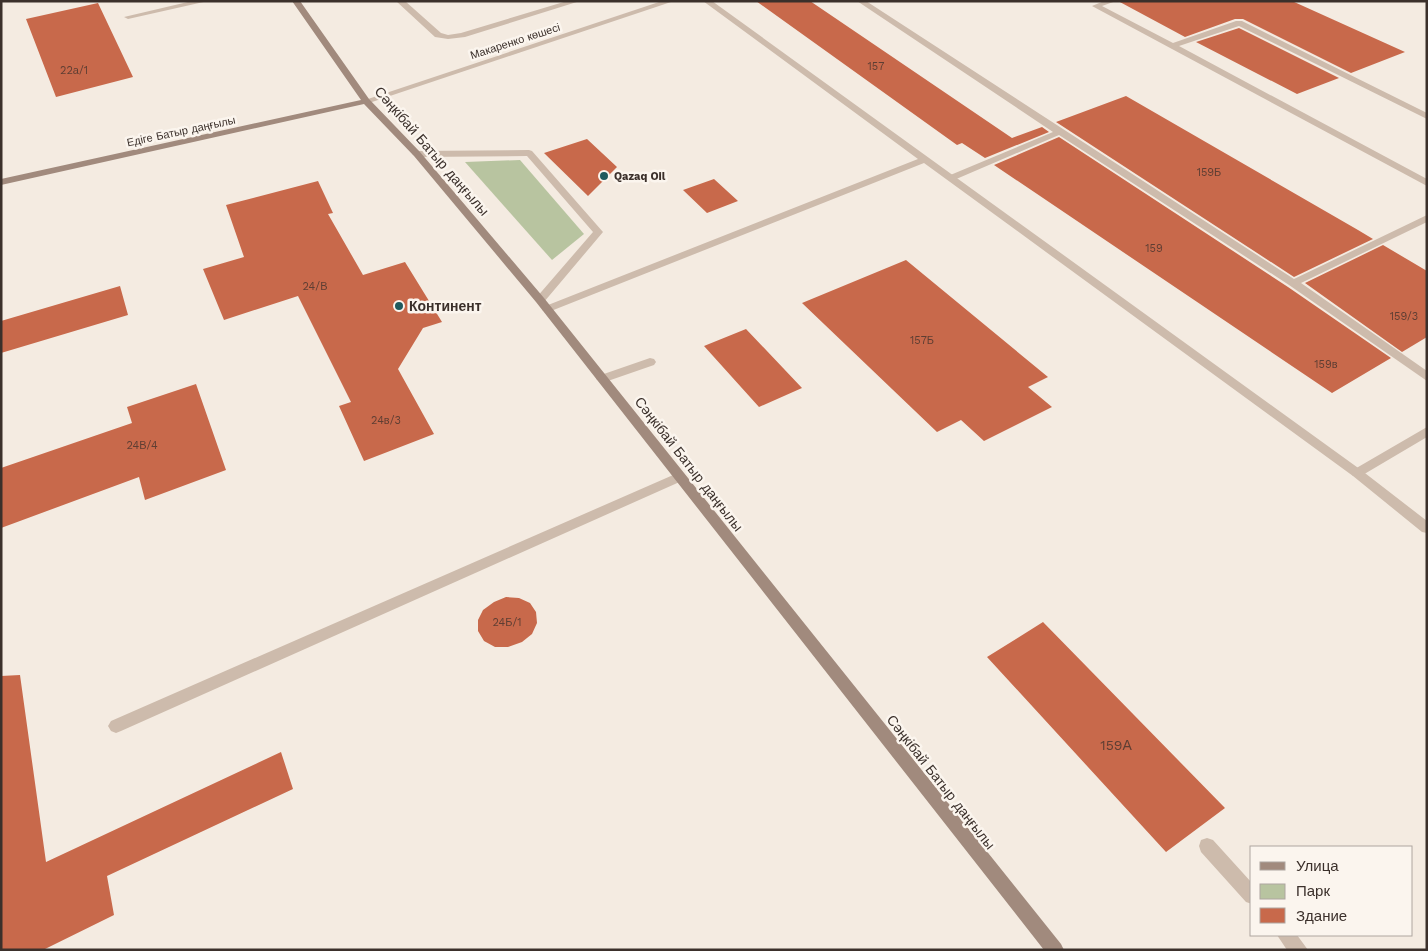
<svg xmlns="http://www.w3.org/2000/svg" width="1428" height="951" font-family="'Work Sans',sans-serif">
  <rect width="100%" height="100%" fill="#f4ebe1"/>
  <path fill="#b8c4a0" d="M520 160 584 234 552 260 465 162Z"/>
  <path fill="#c8694b" d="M756 1H810L1012 138 1042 127 1049 132 985 158 962 143 957 145Z
    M1118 1H1292L1405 52 1351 73 1243 19H1235L1185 37Z
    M98 3 133 77 56 97 26 19Z
    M1239 28 1339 78 1297 94 1196 42Z
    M1126 96 1358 230 1373 239 1294 277 1056 122Z
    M1059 137 1288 287 1391 358 1332 393 994 165Z
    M587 139 617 167 588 196 544 153Z
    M714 179 738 201 707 213 683 190Z
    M318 181 333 213 328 214 363 275 405 262 442 322 423 328 398 369 434 434 364 461 339 406 351 402 298 296 224 320 203 269 244 257 226 205Z
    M1383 245 1427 271V337L1402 352 1305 283Z
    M906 260 1048 377 1028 387 1052 407 984 441 961 420 937 432 802 303Z
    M120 286 128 315 1 353V321Z
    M746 329 802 388 759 407 704 346Z
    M196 384 226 470 145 500 139 477 1 528V468L132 423 127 407Z
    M506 597 519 598 530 603 536 612 537 623 532 634 522 642 508 647H495L484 641 478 631V620L483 610 494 602Z
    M1043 622 1225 808 1166 852 987 657Z
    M20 675 46 862 281 752 293 789 107 876 114 915 43 950H1V676Z"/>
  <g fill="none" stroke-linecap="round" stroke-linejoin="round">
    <path fill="#cdbbac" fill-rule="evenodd" d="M192 1H208L128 19 124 17Z
      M396 1H405L441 33 448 35 461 33 567 1H580L465 37 448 39 435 37Z
      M857 1H866L1294 279 1427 215V222L1301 283 1427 371V381L1289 285 1059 135 954 180H948V176L1053 132Z
      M1104 1H1116L1102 6 1173 43 1236 21H1242L1427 113V119L1239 26 1179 46 1427 179V186L1092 6Z
      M529 150 532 151 603 232 544 302 540 303 535 300 536 298 593 232 527 156 417 157 412 154 417 151Z
      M650 358 654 359 656 362 654 365 602 383 596 379 598 376Z
      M1427 427V437L1361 476H1353L1351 473 1353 470Z
      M680 472 684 474 686 477 684 480 121 731 116 733 111 731 108 726 111 721Z
      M1207 838 1213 840 1252 883V904L1246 902 1201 852 1199 846 1201 840Z
      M1277 935H1297L1308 950H1287Z"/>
    <path fill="#cdbbac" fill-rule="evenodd" d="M703 1H712L1361 470 1427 521V533L1422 532 1353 476 924 163 551 311H543L542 309 543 307 918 159Z"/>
    <path fill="#cdbbac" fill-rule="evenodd" d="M662 1H674L369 103 362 101Z"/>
    <path fill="#a18a7d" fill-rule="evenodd" d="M292 1H300L369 99 420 152 544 298 1061 944 1064 950H1044L536 302 414 156 364 104 1 185V179L361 100Z"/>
  </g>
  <g fill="#1f5a5e" stroke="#fbf5ee" stroke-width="2">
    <circle cx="604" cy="176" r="5"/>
    <circle cx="399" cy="306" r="5"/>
  </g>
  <g text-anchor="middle" stroke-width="5" stroke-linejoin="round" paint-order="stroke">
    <g font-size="11" fill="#3b302b" stroke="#fbf5ee">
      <text transform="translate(515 41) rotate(-18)" y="4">Макаренко көшесі</text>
      <text transform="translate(181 131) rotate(-12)" y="4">Едіге Батыр даңғылы</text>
    </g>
    <g font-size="11" fill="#5e3e33">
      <text x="876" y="70">157</text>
      <text x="74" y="74">22а/1</text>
      <text x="1209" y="176">159Б</text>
      <text x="1154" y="252">159</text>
      <text x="315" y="290">24/В</text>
      <text x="1404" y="320">159/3</text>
      <text x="922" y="344">157Б</text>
      <text x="1326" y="368">159в</text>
      <text x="386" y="424">24в/3</text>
      <text x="142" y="449">24В/4</text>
      <text x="507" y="626">24Б/1</text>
    </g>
    <g font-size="11" font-weight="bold" fill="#3b302b" stroke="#fbf5ee" text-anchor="start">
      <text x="614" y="180">Qazaq Oil</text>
    </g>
    <g font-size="14" fill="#3b302b" stroke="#fbf5ee">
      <text transform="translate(432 151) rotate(49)" y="5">Сәңкібай Батыр даңғылы</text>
      <text transform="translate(689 464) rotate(52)" y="5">Сәңкібай Батыр даңғылы</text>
      <text transform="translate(941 782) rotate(52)" y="5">Сәңкібай Батыр даңғылы</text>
    </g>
    <g font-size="14" font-weight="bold" fill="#3b302b" stroke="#fbf5ee" text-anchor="start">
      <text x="409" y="311">Континент</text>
    </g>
    <g font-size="14" fill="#5e3e33">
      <text x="1116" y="750">159А</text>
    </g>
  </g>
  <rect width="1428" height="951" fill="none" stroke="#3b302b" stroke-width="5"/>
  <rect x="1250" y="846" width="162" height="90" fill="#fbf5ee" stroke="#aea6a0"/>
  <rect x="1260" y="862" width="25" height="8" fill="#a18a7d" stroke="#aea6a0"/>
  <text x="1296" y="871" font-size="15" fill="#3b302b">Улица</text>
  <rect x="1260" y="884" width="25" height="15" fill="#b8c4a0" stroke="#aea6a0"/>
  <text x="1296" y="896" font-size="15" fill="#3b302b">Парк</text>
  <rect x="1260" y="908" width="25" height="15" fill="#c8694b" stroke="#aea6a0"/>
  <text x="1296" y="921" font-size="15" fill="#3b302b">Здание</text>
</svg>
